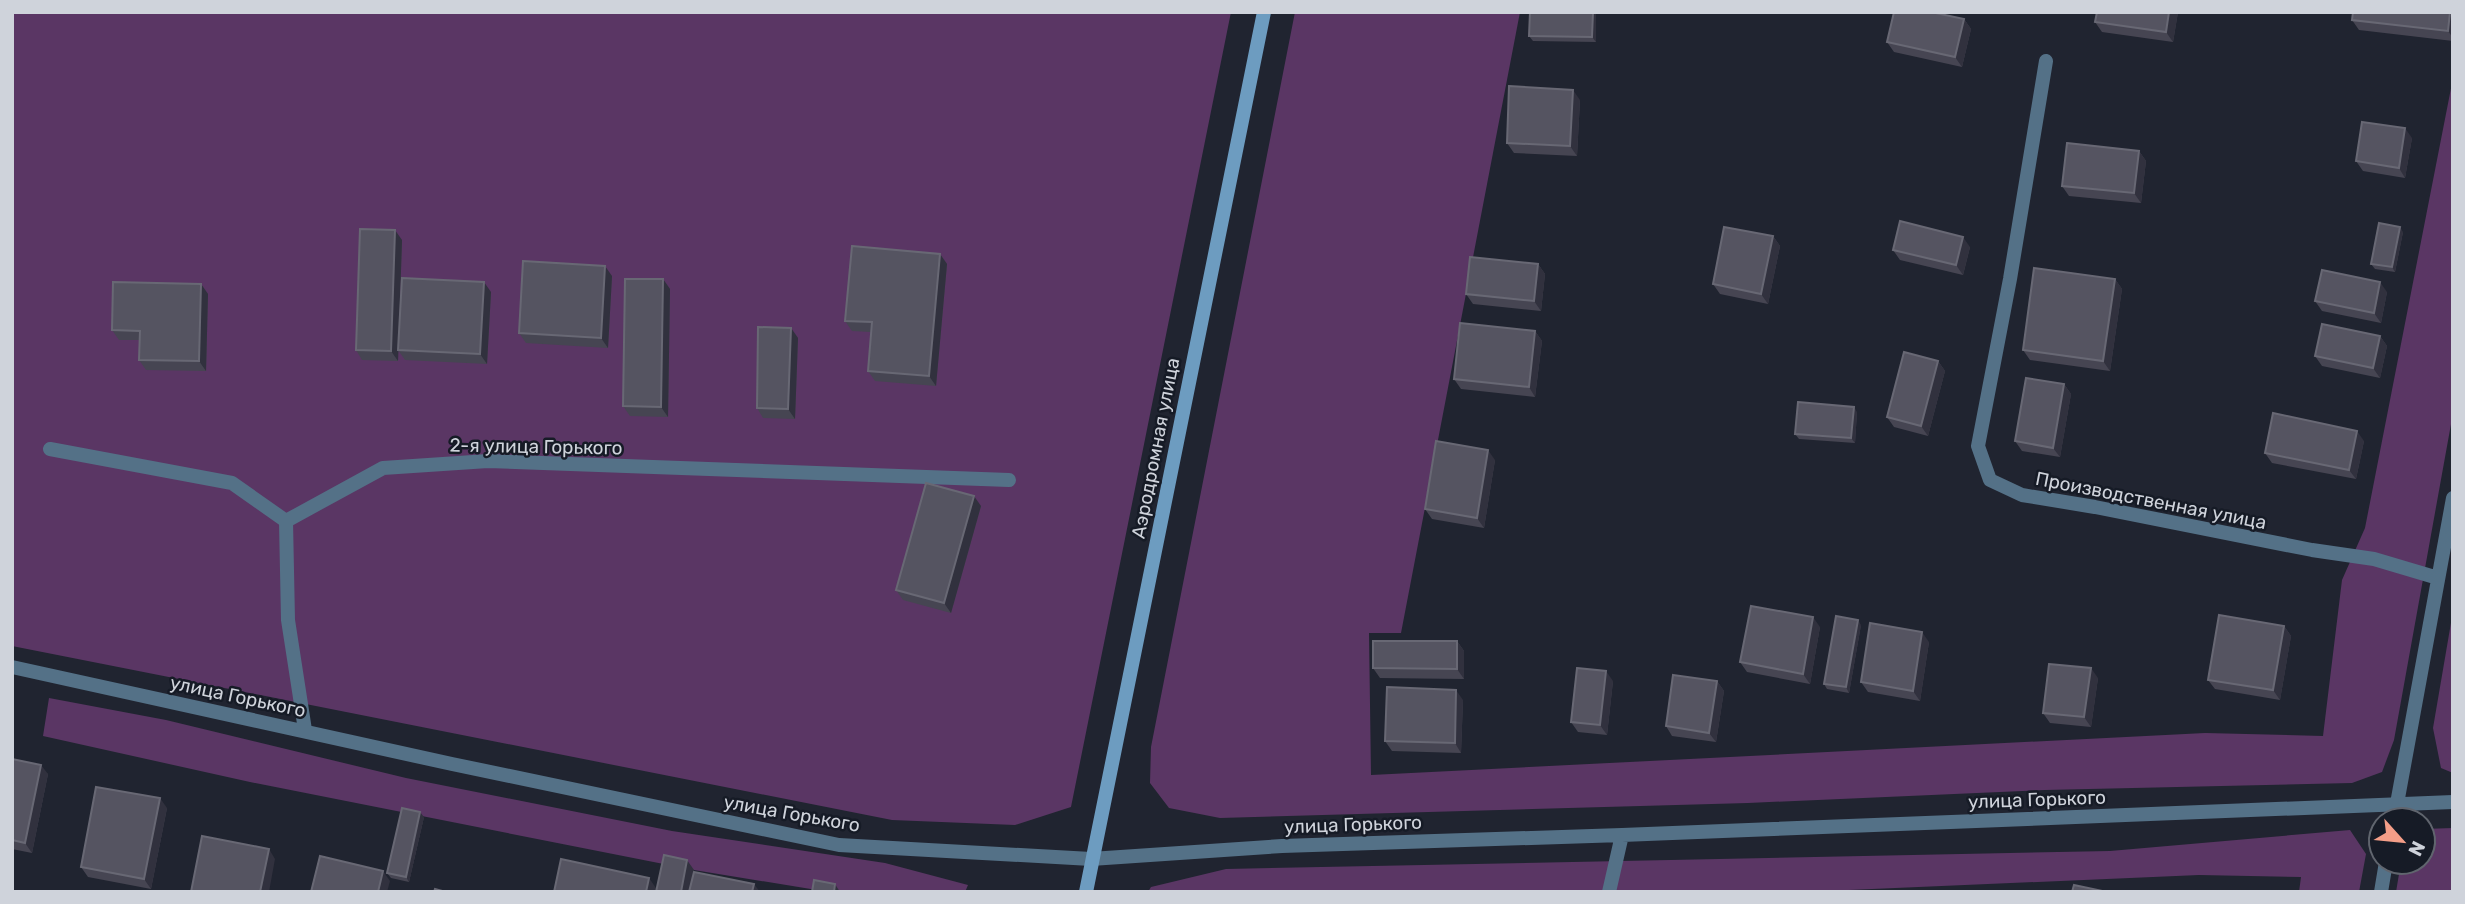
<svg xmlns="http://www.w3.org/2000/svg" width="2465" height="904" font-family="Rubik,sans-serif">
  <rect width="100%" height="100%" fill="#202430"/>
  <path fill="#5a3664" d="M12 12H1231L1071 807 1015 825 892 820 12 646Z
    M1295 12H1520L1401 633H1369L1371 775 2205 733 2323 736 2342 580 2365 528 2453 78V413L2394 740 2382 772 2352 783 2045 790 1748 803 1220 818 1169 808 1150 783 1151 747Z
    M2453 611V773L2441 768 2433 728Z
    M49 698 166 720 406 778 672 831 885 863 968 885 965 892H829L694 870 250 782 43 736Z
    M2453 828V892H2396L2401 862H2423V829Z
    M2350 830 2366 854 2359 892H2299L2301 877 2199 875 1803 892H1148L1151 887 1226 869 2110 851Z"/>
  <g fill="none" stroke-linecap="round" stroke-linejoin="round">
    <path stroke="#547187" stroke-width="14" d="M2046 61 2010 279 1978 446 1990 480 2022 495 2095 507 2312 550 2374 559 2438 578
      M50 449 232 483 286 521 383 468 488 461 1009 480
      M286 521 288 620 305 730
      M12 667 452 764 839 845 1091 859 1282 846 1622 835 2453 802
      M2394 820 2453 498
      M1609 892 1622 835
      M2381 892 2386 862"/>
    <path stroke="#6d9cc0" stroke-width="14" d="M1086 892 1264 12"/>
  </g>
  <path fill="#464552" d="M1530 12H1595L1596 14V42L1533 41 1529 36Z
    M2178 12 2173 42 2102 32 2095 22Z
    M2453 12V41L2359 30 2352 20Z
    M1964 19 1971 29 1962 67 1894 52 1887 42Z
    M1580 100 1577 156 1514 153 1507 143Z
    M2412 138 2405 178 2363 171 2356 161Z
    M2139 151 2146 161 2141 203 2069 196 2062 186Z
    M2403 232 2395 272 2375 269 2371 264Z
    M1773 236 1780 246 1768 304 1720 294 1713 284Z
    M402 240 398 361 362 360 356 350Z
    M1970 247 1963 275 1900 260 1893 250Z
    M940 254 947 264 936 386 875 381 868 371 871 332 852 331 845 321Z
    M1538 264 1545 274 1541 311 1473 304 1466 294Z
    M612 276 608 348 526 343 519 333Z
    M663 279 670 289 668 417 630 416 623 406Z
    M2115 279 2122 289 2110 371 2030 360 2023 350Z
    M201 284 208 294 206 371 146 370 139 360 140 340H119L112 330Z
    M491 292 487 364 405 360 398 350Z
    M2387 292 2381 323 2322 311 2315 301Z
    M791 328 798 338 795 419 763 418 757 408Z
    M1535 331 1542 341 1535 397 1461 389 1454 379Z
    M2380 336 2387 346 2380 378 2322 366 2315 356Z
    M1938 361 1945 371 1928 436 1894 427 1887 417Z
    M2064 384 2071 394 2060 457 2022 451 2015 441Z
    M1857 412 1855 443 1799 439 1795 434Z
    M2364 441 2356 479 2272 463 2265 453Z
    M1495 460 1484 528 1432 519 1425 509Z
    M981 506 951 613 903 600 896 590Z
    M1861 625 1849 693 1827 689 1824 684Z
    M2284 626 2291 636 2280 700 2215 689 2208 680Z
    M1820 627 1810 684 1747 672 1740 662Z
    M1457 641 1464 651V679L1380 678 1373 668Z
    M1929 642 1920 701 1868 692 1861 682Z
    M2098 678 2091 727 2050 723 2043 713Z
    M1613 681 1607 735 1578 732 1571 722Z
    M1717 681 1724 691 1716 742 1672 736 1666 726Z
    M1463 700 1461 753 1392 751 1385 741Z
    M12 759 48 774 32 853 12 849Z
    M167 808 151 889 88 877 81 867Z
    M424 817 409 882 391 878 387 873Z"/>
  <path fill="#31313e" d="M1593 12H1595L1596 14V42L1592 37Z
    M2169 12H2178L2173 42 2166 32Z
    M2450 12H2453V38L2448 31Z
    M1964 19 1971 29 1962 67 1955 57Z
    M1573 90 1580 100 1577 156 1570 146Z
    M2405 128 2412 138 2405 178 2399 168Z
    M2139 151 2146 161 2141 203 2134 193Z
    M2400 227 2403 232 2395 272 2392 267Z
    M395 230 402 240 398 361 391 351Z
    M1773 236 1780 246 1768 304 1761 294Z
    M1963 237 1970 247 1963 275 1956 265Z
    M940 254 947 264 936 386 929 376Z
    M1538 264 1545 274 1541 311 1534 301Z
    M605 266 612 276 608 348 601 338Z
    M663 279 670 289 668 417 661 407Z
    M2115 279 2122 289 2110 371 2103 361Z
    M484 282 491 292 487 364 480 354Z
    M2380 282 2387 292 2381 323 2374 313Z
    M201 284 208 294 206 371 199 361Z
    M791 328 798 338 795 419 788 409Z
    M1535 331 1542 341 1535 397 1529 387Z
    M2380 336 2387 346 2380 378 2373 368Z
    M1938 361 1945 371 1928 436 1921 426Z
    M2064 384 2071 394 2060 457 2053 448Z
    M1854 407 1857 412 1855 443 1851 438Z
    M2357 431 2364 441 2356 479 2349 470Z
    M1488 450 1495 460 1484 528 1477 518Z
    M974 496 981 506 951 613 944 603Z
    M1813 617 1820 627 1810 684 1803 674Z
    M1858 620 1861 625 1849 693 1846 687Z
    M2284 626 2291 636 2280 700 2273 690Z
    M1922 632 1929 642 1920 701 1913 691Z
    M1457 641 1464 651V679L1457 669Z
    M2091 668 2098 678 2091 727 2084 717Z
    M1606 671 1613 681 1607 735 1600 725Z
    M1717 681 1724 691 1716 742 1709 733Z
    M1456 690 1463 700 1461 753 1455 743Z
    M41 765 48 774 32 853 25 843Z
    M160 798 167 808 151 889 144 879Z
    M420 812 424 817 409 882 406 877Z
    M269 849 275 859 269 892H260Z
    M687 860 694 870 689 892H681Z
    M383 871 390 881 387 892H378Z
    M649 878 656 888 655 892H646Z
    M754 884 760 892H752Z
    M835 884 840 892H834Z"/>
  <path fill="#555461" stroke="#686874" stroke-width="2" d="M1530 12H1593L1592 37 1529 36Z
    M1894 12H1931L1964 19 1955 57 1887 42Z
    M2097 12H2169L2166 32 2095 22Z
    M2353 12H2450L2448 31 2352 20Z
    M1509 86 1573 90 1570 146 1507 143Z
    M2362 122 2405 128 2399 168 2356 161Z
    M2067 143 2139 151 2134 193 2062 186Z
    M1900 221 1963 237 1956 265 1893 250Z
    M2379 223 2400 227 2392 267 2371 264Z
    M1724 227 1773 236 1761 294 1713 284Z
    M360 229 395 230 391 351 356 350Z
    M852 246 940 254 929 376 868 371 872 322 845 321Z
    M1470 257 1538 264 1534 301 1466 294Z
    M523 261 605 266 601 338 519 333Z
    M2034 268 2115 279 2103 361 2023 350Z
    M2322 270 2380 282 2374 313 2315 301Z
    M402 278 484 282 480 354 398 350Z
    M625 279H663L661 407 623 406Z
    M113 282 201 284 199 361 139 360 140 331 112 330Z
    M1460 323 1535 331 1529 387 1454 379Z
    M2322 324 2380 336 2373 368 2315 356Z
    M758 327 791 328 788 409 757 408Z
    M1904 352 1938 361 1921 426 1887 417Z
    M2026 378 2064 384 2053 448 2015 441Z
    M1798 402 1854 407 1851 438 1795 434Z
    M2273 413 2357 431 2349 470 2265 453Z
    M1436 441 1488 450 1477 518 1425 509Z
    M926 483 974 496 944 603 896 590Z
    M1751 606 1813 617 1803 674 1740 662Z
    M2219 615 2284 626 2273 690 2208 680Z
    M1836 616 1858 620 1846 687 1824 684Z
    M1870 623 1922 632 1913 691 1861 682Z
    M1373 641H1457V669L1373 668Z
    M2049 664 2091 668 2084 717 2043 713Z
    M1577 668 1606 671 1600 725 1571 722Z
    M1673 675 1717 681 1709 733 1666 726Z
    M1387 687 1456 690 1455 743 1385 741Z
    M12 759 41 765 25 843 12 840Z
    M96 787 160 798 144 879 81 867Z
    M402 808 420 812 406 877 387 873Z
    M202 836 269 849 260 892H191Z
    M664 855 687 860 681 892H656Z
    M320 856 383 871 378 892H311Z
    M561 859 649 878 646 892H554Z
    M694 872 754 884 752 892H689Z
    M814 880 835 884 834 892H812Z
    M2074 885 2107 892H2072Z
    M435 889 446 892H434Z"/>
  <g text-anchor="middle" stroke-width="5" stroke-linejoin="round" paint-order="stroke">
    <g font-size="19" fill="#cfd3db" stroke="#161b26">
      <text transform="translate(536 446) rotate(1)" y="7">2-я улица Горького</text>
      <text transform="translate(1155 448) rotate(-79)" y="7">Аэродромная улица</text>
      <text transform="translate(2151 500) rotate(11)" y="7">Производственная улица</text>
      <text transform="translate(238 696) rotate(12)" y="7">улица Горького</text>
      <text transform="translate(2037 799) rotate(-2)" y="7">улица Горького</text>
      <text transform="translate(792 813) rotate(10)" y="7">улица Горького</text>
      <text transform="translate(1353 824) rotate(-2)" y="7">улица Горького</text>
    </g>
  </g>
  <rect width="2465" height="904" fill="none" stroke="#cfd3db" stroke-width="28"/>
  <g transform="translate(2402 841) rotate(117)"><circle r="33" fill="#161b26" stroke="#60656e" stroke-width="2"/>
  <path d="M0-5L12 26L0 18L-12 26Z" fill="#f49e88"/>
  <text y="-10" font-size="19" font-weight="bold" text-anchor="middle" fill="#cfd3db">N</text>
  </g>
</svg>
